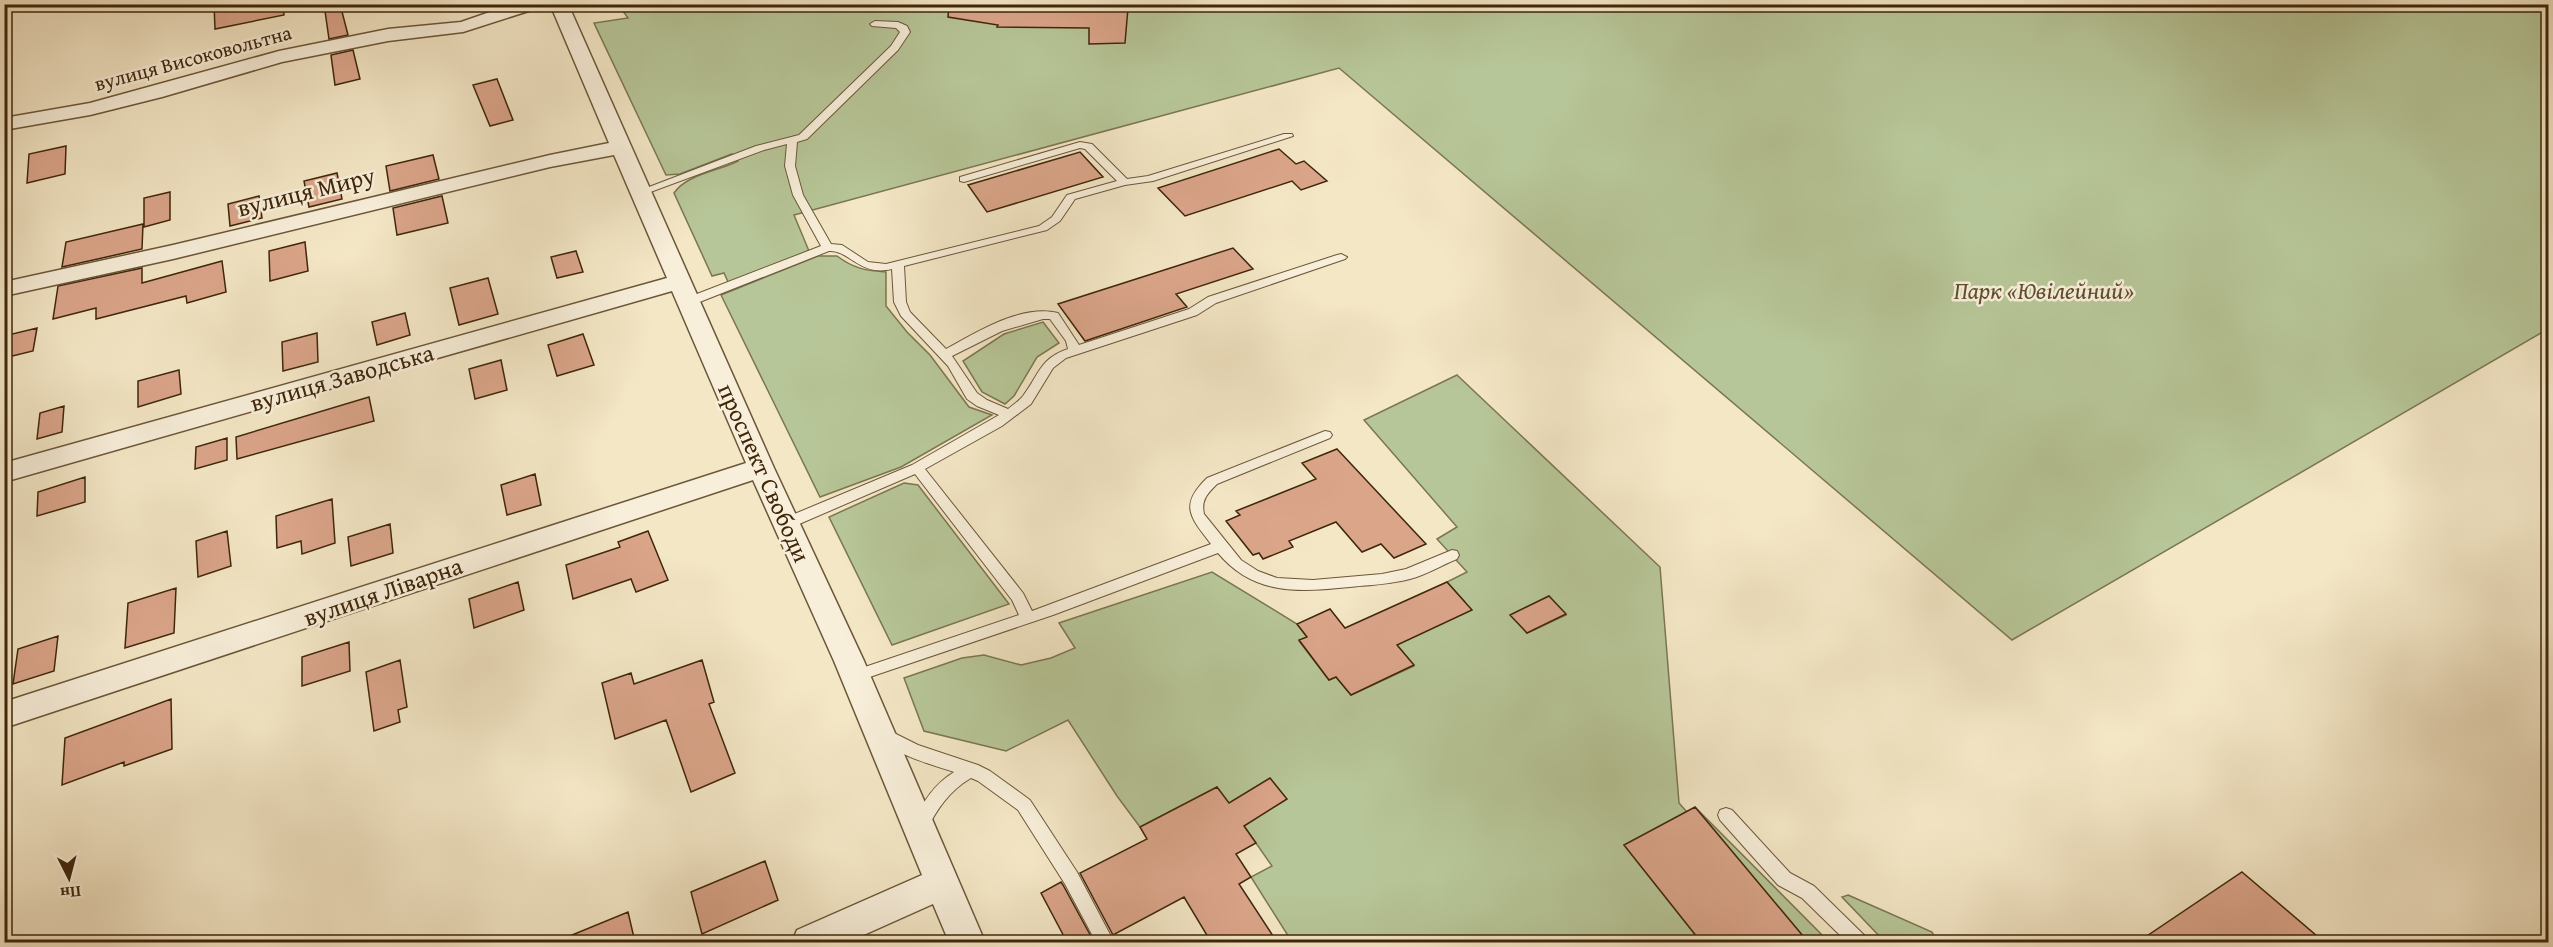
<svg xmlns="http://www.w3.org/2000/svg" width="2553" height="947" font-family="'Gentium Book Plus',serif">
  <rect width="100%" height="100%" fill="#f4e7c6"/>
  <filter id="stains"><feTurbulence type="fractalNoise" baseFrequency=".00333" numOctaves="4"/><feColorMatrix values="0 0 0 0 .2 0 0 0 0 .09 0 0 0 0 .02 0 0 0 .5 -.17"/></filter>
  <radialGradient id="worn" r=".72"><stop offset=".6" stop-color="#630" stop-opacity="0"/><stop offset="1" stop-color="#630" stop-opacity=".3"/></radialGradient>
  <path fill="#b7c698" stroke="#7b7651" stroke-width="1.5" fill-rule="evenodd" d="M585 5H2548V329L2012 640 1339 68 794 215 809 251 729 284 724 273 712 276 674 193C687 174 719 171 738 161L732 154 680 174 666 175 594 23 628 18 620 7 588 11Z
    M818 256H837C853 268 866 271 886 272V306L907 332 930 355 969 407 992 415 901 467 820 497 721 295Z
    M1043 322 1059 343 1037 357 1014 396 1005 404 982 392 963 361 1004 334Z
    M1457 375 1660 567 1679 803 1687 812 1624 845 1701 942H1292L1251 877 1272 866 1217 787 1140 827 1117 796 1068 720 1006 751 924 731 904 678 962 658 984 655 1021 665 1051 658 1075 648 1059 623 1212 572 1297 624 1307 637 1299 641 1329 680 1336 677 1351 695 1414 666 1397 645 1465 602 1447 582 1467 572 1437 539 1457 527 1364 420ZM1549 596 1566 615 1527 633 1511 615Z
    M904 483 918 485 1009 604 892 645 829 517Z
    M1695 807 1829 942H1808Z
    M1848 895 1932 932 1937 941 1885 942 1842 897Z"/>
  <path fill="#dba58a" stroke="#3f260a" stroke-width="1.5" d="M214 4H283L284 15 215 29Z
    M324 4H340L348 35 329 39Z
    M949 4H1101V9L1128 8 1125 43 1089 44V28L997 27 998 25 948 17Z
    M353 50 360 79 335 85 331 55Z
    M497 79 513 120 490 126 473 85Z
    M66 146 65 174 27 183 29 154Z
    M1279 149 1296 164 1304 161 1327 181 1301 190 1292 181 1185 216 1158 188Z
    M1080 152 1103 177 987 212 968 185Z
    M433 155 439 179 390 191 386 166Z
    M337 173 342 199 309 207 304 181Z
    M170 192V220L144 227V198Z
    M259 196 262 218 230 226 228 204Z
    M442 196 448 223 397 235 393 208Z
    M143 224 142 249 62 267 66 242Z
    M305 242 308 271 270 281 269 251Z
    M1233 248 1253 269 1176 294 1187 307 1085 341 1058 304Z
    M576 251 583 272 557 278 551 257Z
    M222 261 226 292 187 303 186 296 96 319V308L53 319 58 286 142 268V283Z
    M488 278 498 314 459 325 450 288Z
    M405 313 410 335 377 345 372 322Z
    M37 328 33 351 4 358V336Z
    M317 333 318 362 283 371 282 342Z
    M583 334 594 365 557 376 548 345Z
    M501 360 507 390 475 399 469 369Z
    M179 370 181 394 138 407V381Z
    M369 397 374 421 237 459 236 437Z
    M64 406 62 432 37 439 40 413Z
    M227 438V460L195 469 196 447Z
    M1337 449 1426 544 1394 558 1381 544 1362 552 1336 522 1289 541 1293 547 1263 559 1259 553 1253 555 1226 521 1240 515 1236 511 1316 479 1302 463Z
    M535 474 541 505 507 515 501 485Z
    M85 477V502L37 516 38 492Z
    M332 499 335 543 302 554 301 541 277 548 276 516Z
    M390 524 393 553 351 566 348 537Z
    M227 531 231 566 198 577 196 541Z
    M648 531 668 580 636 592 631 579 573 599 566 565 620 547 618 542Z
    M518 582 524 610 474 628 469 599Z
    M1447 582 1472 610 1397 645 1414 665 1351 695 1336 677 1329 680 1299 640 1307 637 1297 624 1330 609 1345 628Z
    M176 588 174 633 125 648 128 603Z
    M1549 596 1566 614 1527 633 1510 615Z
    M58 636 54 671 13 684 18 649Z
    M349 642 350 671 302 686V657Z
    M400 660 407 707 398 710 400 722 374 731 366 672Z
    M702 660 714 702 709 704 735 773 691 792 666 720 615 739 602 683 631 673 634 684Z
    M171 699 172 749 124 766V762L62 785 65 738Z
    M1270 778 1287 799 1244 826 1256 843 1236 854 1251 877 1239 884 1277 942H1211L1184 897 1113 935 1080 873 1147 839 1140 827 1217 787 1229 803Z
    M1695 807 1808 942H1701L1624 845Z
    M765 861 778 900 702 934 691 892Z
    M2242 872 2324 942H2138Z
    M1061 882 1063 885 1094 942H1067L1041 893Z
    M628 912 635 942H555Z"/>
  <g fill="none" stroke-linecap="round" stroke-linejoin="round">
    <g stroke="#6c5639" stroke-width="2">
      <path id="service" d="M875 21 898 22 907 26 910 32 898 50 807 139 797 142 795 166 803 195 831 244 842 245 868 262 886 264 1039 226 1052 217 1067 195 1117 181 1085 149 1080 148 964 182 960 181V177L1080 142 1092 144 1127 179 1148 176 1284 134H1292L1293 136 1153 181 1125 185 1075 199 1060 221 1047 230 904 266 906 302 910 312 946 349C977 332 1021 304 1058 313L1079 345 1189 309 1208 297 1337 255 1341 254 1347 257 1345 259 1216 303 1197 315 1066 358 1053 368 1031 404 1002 426 925 469 1023 593 1032 611 1211 544C1190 517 1179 505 1207 478L1325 431 1330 432 1332 435 1330 438 1217 484C1207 494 1201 500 1204 514L1241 560 1258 571 1277 578 1313 580 1382 574 1406 569 1452 550 1457 551 1459 555 1457 559C1442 565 1426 575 1410 579 1391 584 1370 585 1350 587 1299 592 1254 596 1218 553L1053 615 855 682 850 680 847 676 850 672 1019 615 1012 600 915 474 790 528H780L778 524 780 520 912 465 999 415 977 406 967 399 948 366 901 316 894 302 892 269C860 277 848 249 829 251L692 305H684L682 302 684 299 821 246 793 195 785 166 787 144 764 150 645 194H637L636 192 756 146 799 135 891 46 900 32 896 28 872 26 870 24ZM1043 319H1050L1066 341 1068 349C1040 358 1039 375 1023 396 1019 401 1013 405 1008 409L987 400 977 393 952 356 1002 331Z
        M886 729 918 745 978 765 990 771 1030 800 1077 872 1114 942H1096L1065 884 1018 810 978 781 971 778C949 791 937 809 926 831L920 833 914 831 912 826C921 804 933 785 954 772 936 766 886 752 878 736L880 731Z
        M1726 808 1732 810 1790 873 1814 886 1865 936 1868 942H1847L1802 898 1778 885 1720 820 1718 815 1720 810Z"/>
    </g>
    <g stroke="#6c5639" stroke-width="3">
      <path id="minor" d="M513 4H541L538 8 463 32 388 41 282 62 162 97 90 115 4 130V118L90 103 279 51 388 29 461 22Z
        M550 4H568L774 468 864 661 985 942H949L933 904 848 942H792L797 930 922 875 834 661 753 480 4 728V702L746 463 672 291 4 482V463L667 278 614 155 550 167 173 259 4 296V282L173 245 550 155 609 143Z"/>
    </g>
    <use href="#service" fill="#f8efda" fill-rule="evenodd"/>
    <use href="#minor" fill="#f8efda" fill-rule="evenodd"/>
  </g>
  <g text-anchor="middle" stroke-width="5" stroke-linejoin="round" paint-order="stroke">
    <g font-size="20" fill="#3f260a" stroke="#f8efda">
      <text transform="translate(193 58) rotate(-15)" y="7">вулиця Високовольтна</text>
    </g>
    <g font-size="24" fill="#3f260a" stroke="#f8efda">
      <text transform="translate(306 192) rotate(-14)" y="8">вулиця Миру</text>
      <text transform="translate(342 378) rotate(-16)" y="8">вулиця Заводська</text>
      <text transform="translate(764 473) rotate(66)" y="8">проспект Свободи</text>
      <text transform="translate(383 592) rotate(-19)" y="8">вулиця Ліварна</text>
    </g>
    <g font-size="24" font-style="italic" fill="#5d4e2e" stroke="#f8efda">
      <text x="2044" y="299">Парк «Ювілейний»</text>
    </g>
  </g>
  <rect width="2553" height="947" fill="none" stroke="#f4e7c6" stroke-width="24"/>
  <rect x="6" y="6" width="2541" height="935" fill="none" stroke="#3f260a" stroke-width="3"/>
  <rect x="12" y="12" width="2529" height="923" fill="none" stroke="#3f260a" stroke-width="1.5"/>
  <g transform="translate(69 878) rotate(174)" stroke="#f8efda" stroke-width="4.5" paint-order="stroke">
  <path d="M0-4.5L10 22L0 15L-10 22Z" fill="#3f260a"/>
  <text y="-9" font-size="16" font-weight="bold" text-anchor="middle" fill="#3f260a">Пн</text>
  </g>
  <rect width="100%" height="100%" filter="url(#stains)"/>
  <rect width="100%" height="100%" fill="url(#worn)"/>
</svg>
